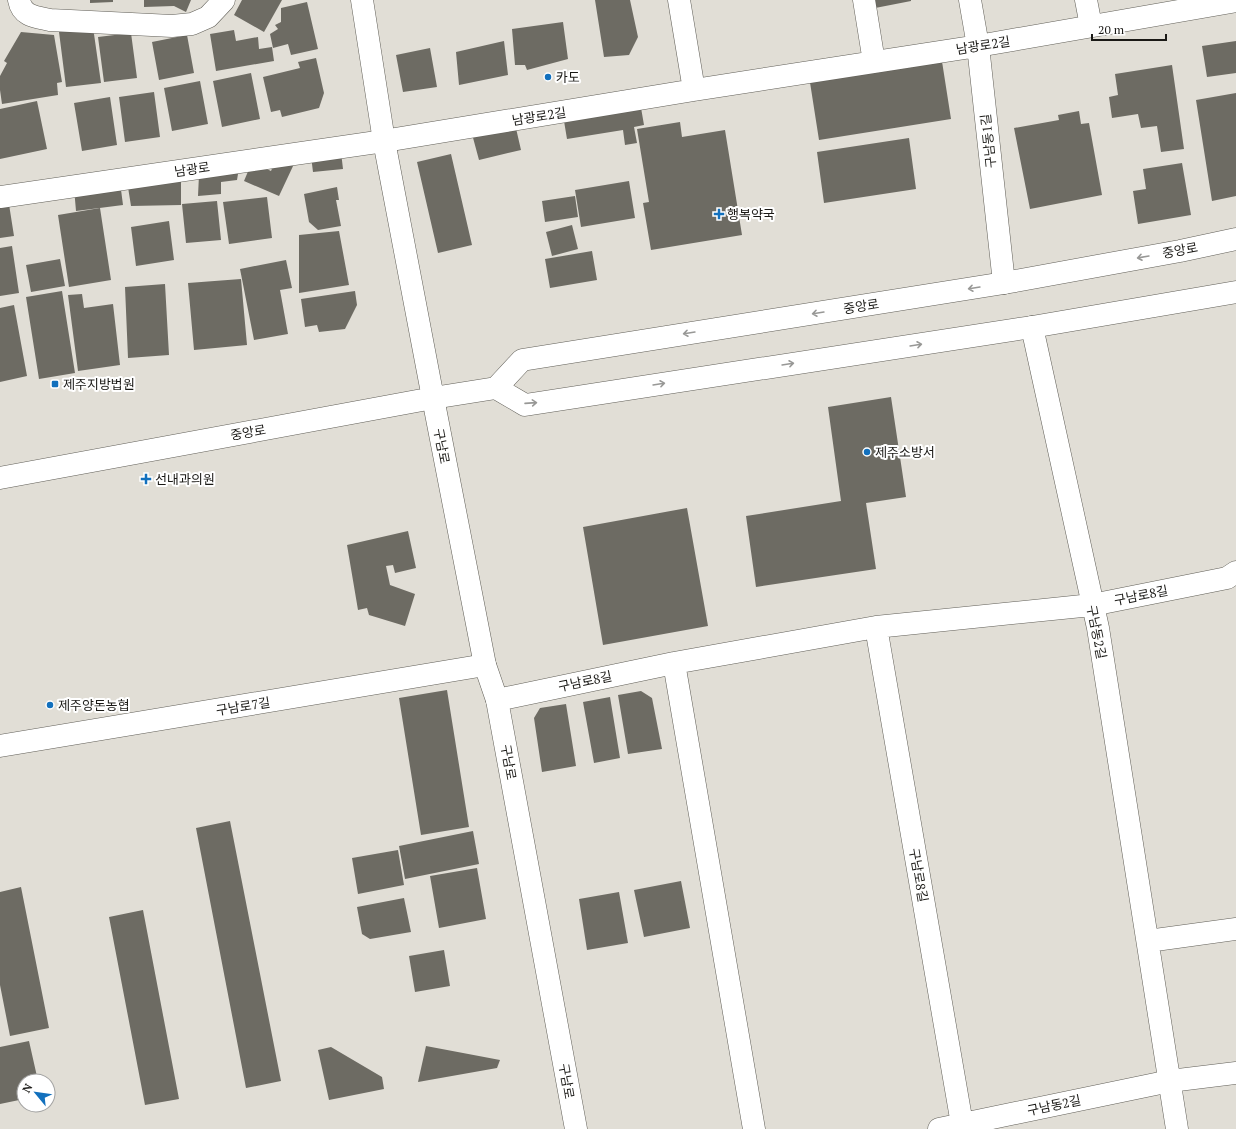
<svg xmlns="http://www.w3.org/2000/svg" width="1236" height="1129" font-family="'PT Serif','Noto Sans KR',serif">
  <rect width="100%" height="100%" fill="#e1ded6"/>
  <path fill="#6d6b63" d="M90 0H113V2L90 3Z
    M144 0H191L186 12 174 6 144 7Z
    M242 0H282L264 32 234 15Z
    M595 0H630L638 37 629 55 604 57Z
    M868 0H911V1L870 9Z
    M307 2 318 49 291 55 288 44 273 48 270 34 278 29 275 25 281 22V8Z
    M563 22 568 59 527 70 525 65H515L512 29Z
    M93 27 101 83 66 87 59 32Z
    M234 30 236 41 258 37 259 49 272 47 274 61 216 71 210 34Z
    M21 32 54 35 62 82 57 83 58 95 2 104 0 90V76L7 63 4 61Z
    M131 33 137 78 104 82 98 37Z
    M187 35 194 73 159 80 152 42Z
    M504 41 508 75 459 85 456 52Z
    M1236 41V73L1207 77 1202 46Z
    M430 48 437 87 403 92 396 55Z
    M941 55 951 119 819 140 809 76Z
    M316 58 324 93 319 108 282 117 280 110 271 112 263 77 300 68 298 62Z
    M1172 65 1184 149 1161 152 1157 126 1141 128 1138 114 1112 118 1109 97 1118 95 1115 74Z
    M251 73 260 119 222 127 213 81Z
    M200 81 208 124 172 131 164 88Z
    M154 92 160 137 125 142 119 97Z
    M1236 93V196L1212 201 1196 100Z
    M110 97 117 145 82 151 74 103Z
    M37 101 47 149 0 159V109Z
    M640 102 644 125 634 127 637 143 625 145 623 130 567 139 563 115Z
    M1079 111 1081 124 1089 123 1102 195 1030 209 1014 128 1059 120 1058 115Z
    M680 122 682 137 725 130 742 235 651 250 643 203 649 202 637 129Z
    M515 124 521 150 479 160 472 134Z
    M909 138 916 189 824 203 817 152Z
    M341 152 343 169 313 172 311 156Z
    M451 154 472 245 438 253 417 162Z
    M277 156 294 164 279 196 244 181 252 162 271 171Z
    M1182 163 1191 215 1138 224 1133 191 1146 189 1143 169Z
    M239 168 237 180 221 182V194L198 196 199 175Z
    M181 174V205L131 206 127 181Z
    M629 181 635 218 581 227 575 190Z
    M120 182 123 205 76 211 74 188Z
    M337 187 339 200H336L341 226 318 230 309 222 304 194Z
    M575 196 578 217 545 222 542 201Z
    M267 197 272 238 229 244 223 202Z
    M8 198 14 236 0 238V199Z
    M217 201 221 240 186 243 182 204Z
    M100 208 111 280 69 287 58 215Z
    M169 221 174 260 136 266 131 227Z
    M572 225 578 249 552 256 546 232Z
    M339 231 349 285 299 293V235Z
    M12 246 19 293 0 296V248Z
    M592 251 597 280 550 288 545 259Z
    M60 259 65 286 31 292 26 265Z
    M286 260 292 288 280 290 288 334 254 340 240 269Z
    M241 279 247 345 194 350 188 283Z
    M165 284 169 355 128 358 125 287Z
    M62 291 75 373 39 379 26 297Z
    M355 291 357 305 345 329 319 332 317 325 305 327 301 299Z
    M82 294 84 308 113 304 120 365 78 371 68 295Z
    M14 305 27 376 0 382V308Z
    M891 397 906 497 866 503 876 569 756 587 746 516 841 501 828 407Z
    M687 508 708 626 603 645 583 527Z
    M408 531 416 568 395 573 393 565 386 566 390 585 415 594 405 626 369 615 367 608 358 610 347 545Z
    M447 690 469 827 421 835 399 698Z
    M641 691 652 698 662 749 628 754 618 695Z
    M610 697 620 758 594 763 583 702Z
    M566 704 576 766 542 772 534 718 540 708Z
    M230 821 281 1081 246 1088 196 828Z
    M473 831 479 864 405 879 399 846Z
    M398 850 404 885 358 894 352 858Z
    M477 868 486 919 439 928 430 876Z
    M681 881 690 928 644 937 634 890Z
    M21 887 49 1028 10 1036 0 985V892Z
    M619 892 628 943 587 950 579 899Z
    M404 898 411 932 370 939 362 934 357 907Z
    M143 910 179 1099 145 1105 109 917Z
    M444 950 450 986 415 992 409 956Z
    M29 1041 38 1081H24V1099L0 1104V1047Z
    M426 1046 500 1060 497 1068 418 1082Z
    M331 1047 382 1077 384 1089 329 1100 318 1050Z"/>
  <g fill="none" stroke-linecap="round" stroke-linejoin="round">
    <g stroke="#615f58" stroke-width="23">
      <path id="minor" d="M19 0C22 17 37 17 50 20L172 26 192 24 208 17 224 0
        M679 0 694 90
        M864 0 874 62
        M970 0 978 46 1004 283
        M1086 0 1091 26
        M0 197 384 141 694 90 978 46 1236 1
        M1032 327 1098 628 1177 1129
        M876 627 962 1124
        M674 663 754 1129
        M497 700 674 663 876 627 1092 605 1227 578 1236 572
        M0 746 485 665
        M1148 941 1236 929
        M939 1129 1170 1081 1236 1073"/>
    </g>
    <g stroke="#615f58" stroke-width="23">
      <path id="secondary" d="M362 0 384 141 433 398 485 665 497 700 576 1129
        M496 388 525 405 1032 327 1236 292
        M0 478 433 398 496 388 522 360 1004 283 1180 251 1236 239"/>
    </g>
    <use href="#minor" stroke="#fff" stroke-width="22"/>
    <use href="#secondary" stroke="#fff" stroke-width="22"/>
  </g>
  <defs><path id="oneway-shaft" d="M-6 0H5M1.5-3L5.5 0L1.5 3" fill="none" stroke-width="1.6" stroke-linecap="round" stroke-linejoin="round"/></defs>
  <g stroke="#989896">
    <use href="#oneway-shaft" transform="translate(1143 257) rotate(170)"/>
    <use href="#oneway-shaft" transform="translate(974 288) rotate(171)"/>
    <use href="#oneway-shaft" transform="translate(818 313) rotate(171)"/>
    <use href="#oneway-shaft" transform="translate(689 333) rotate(171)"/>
    <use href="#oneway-shaft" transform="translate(916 345) rotate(-9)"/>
    <use href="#oneway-shaft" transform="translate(788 364) rotate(-9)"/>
    <use href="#oneway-shaft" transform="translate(659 384) rotate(-9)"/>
    <use href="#oneway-shaft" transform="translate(531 403) rotate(-4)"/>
  </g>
  <g fill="#1270bd" stroke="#fff" stroke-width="1.5">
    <circle cx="548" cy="77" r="4"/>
    <path d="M717 208h4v4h4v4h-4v4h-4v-4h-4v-4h4z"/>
    <rect x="51" y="380" width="8" height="8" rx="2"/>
    <circle cx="867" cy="452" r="4"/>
    <path d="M144 473h4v4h4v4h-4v4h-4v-4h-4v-4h4z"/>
    <circle cx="50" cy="705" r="4"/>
  </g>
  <g text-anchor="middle" stroke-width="4" stroke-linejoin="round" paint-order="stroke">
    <g font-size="13" fill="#1a1916" stroke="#fff">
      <text transform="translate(983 45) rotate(-9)" y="5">남광로2길</text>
      <text transform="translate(539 116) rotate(-9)" y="5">남광로2길</text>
      <text transform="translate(988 141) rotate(-96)" y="5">구남동1길</text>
      <text transform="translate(192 169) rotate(-8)" y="5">남광로</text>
      <text transform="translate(1180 250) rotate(-11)" y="5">중앙로</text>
      <text transform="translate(861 306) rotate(-9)" y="5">중앙로</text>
      <text transform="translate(248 432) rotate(-10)" y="5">중앙로</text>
      <text transform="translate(442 446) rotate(79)" y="5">구남로</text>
      <text transform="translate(1141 595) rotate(-11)" y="5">구남로8길</text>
      <text transform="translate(1097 632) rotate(79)" y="5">구남동2길</text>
      <text transform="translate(585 681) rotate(-12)" y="5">구남로8길</text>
      <text transform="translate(243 706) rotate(-9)" y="5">구남로7길</text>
      <text transform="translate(509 762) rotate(80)" y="5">구남로</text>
      <text transform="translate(919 875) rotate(80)" y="5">구남로8길</text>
      <text transform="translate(567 1081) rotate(80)" y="5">구남로</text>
      <text transform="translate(1054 1105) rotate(-12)" y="5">구남동2길</text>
    </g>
    <g font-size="13" fill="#1a1916" stroke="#fff" text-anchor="start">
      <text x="556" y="82">카도</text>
      <text x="727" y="219">행복약국</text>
      <text x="63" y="389">제주지방법원</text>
      <text x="875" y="457">제주소방서</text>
      <text x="155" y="484">선내과의원</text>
      <text x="58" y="710">제주양돈농협</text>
    </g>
  </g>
  <g transform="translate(36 1093) rotate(299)"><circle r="19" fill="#ffffff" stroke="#a3a3a2"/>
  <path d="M0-3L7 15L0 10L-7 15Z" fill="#1270bd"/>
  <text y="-6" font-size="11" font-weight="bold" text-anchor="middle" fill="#1a1916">N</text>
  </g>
  <path d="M1092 34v6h74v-6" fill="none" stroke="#1a1916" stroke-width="2"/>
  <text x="1098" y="34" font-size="12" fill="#1a1916" stroke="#ffffff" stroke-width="3" paint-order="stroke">20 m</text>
</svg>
